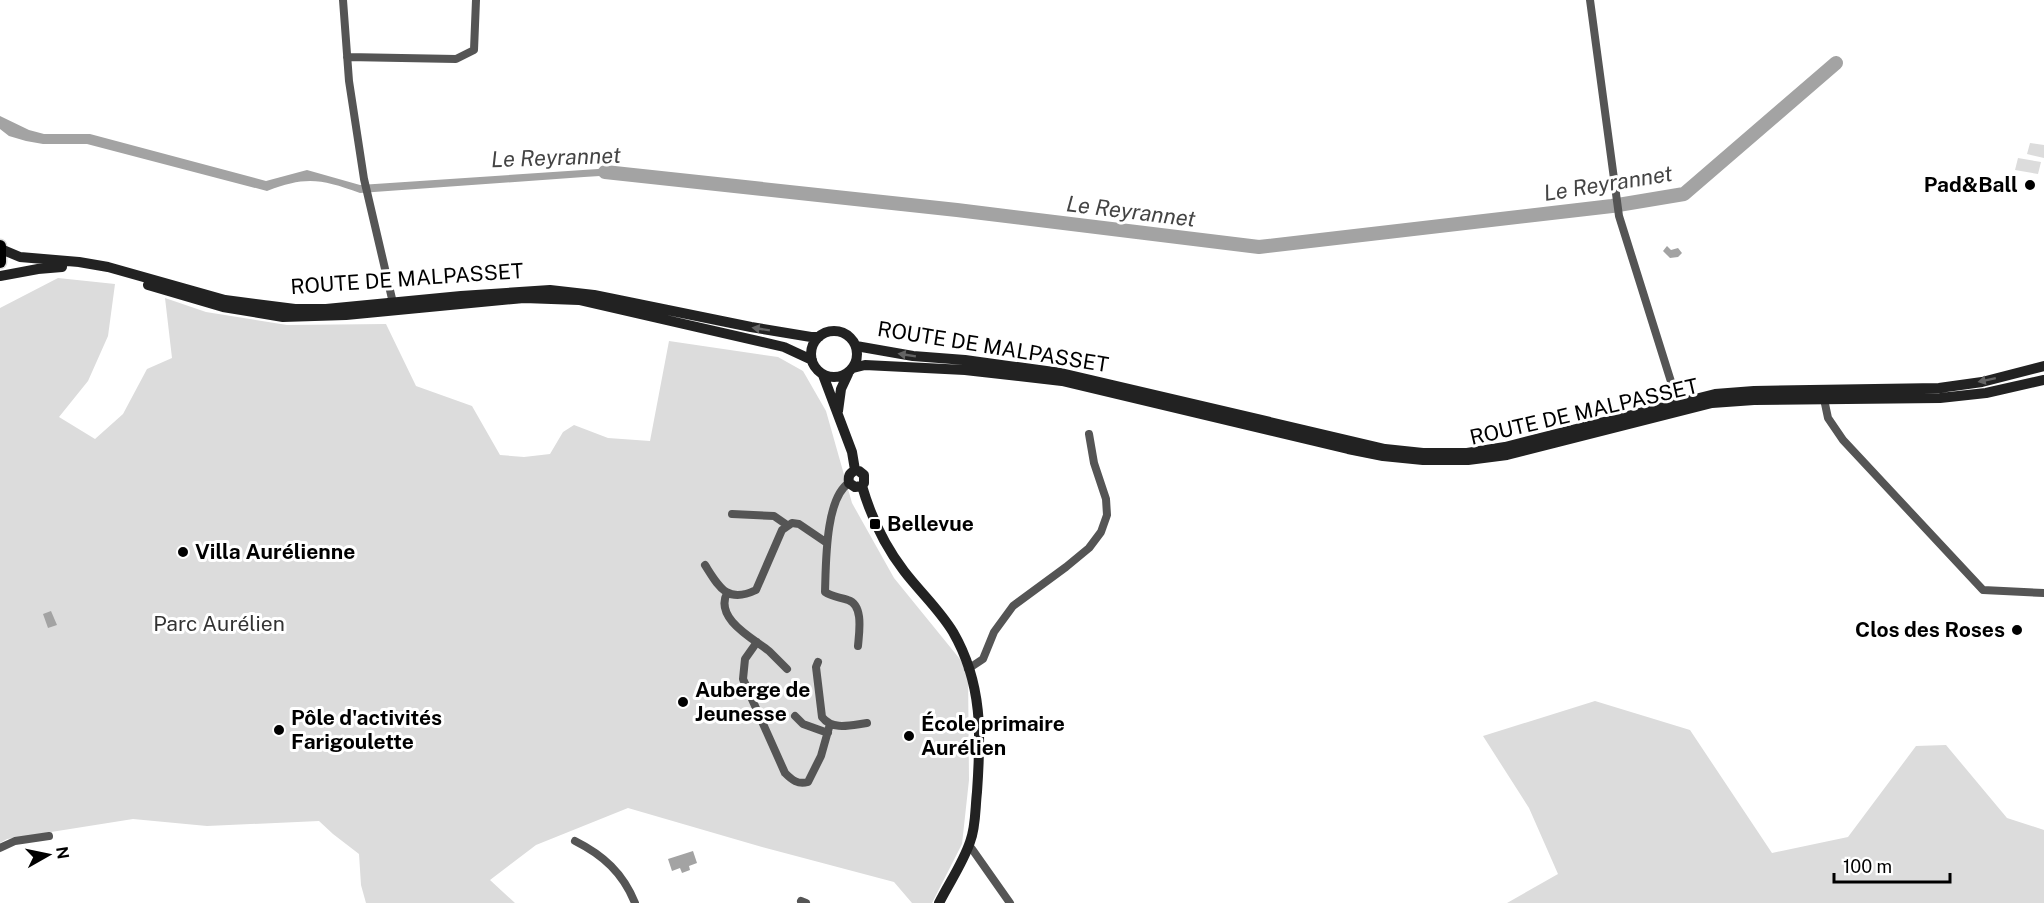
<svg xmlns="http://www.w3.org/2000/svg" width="2044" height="903" font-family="'Public Sans',sans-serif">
  <rect width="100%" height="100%" fill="#fff"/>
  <path fill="#dcdcdc" d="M2030 143 2044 145V158L2027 154Z
    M2018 158 2041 162 2038 174 2015 170Z
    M58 278 115 284 108 336 88 381 59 417 95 439 123 414 147 369 172 358 165 298 206 312 287 325 386 324 416 386 472 406 500 455 524 457 550 454 563 432 574 425 608 438 650 441 669 341 778 357 803 371 826 411 852 503 894 578 968 669 969 780 962 844 932 903H912L894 882 762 847 628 808 536 845 490 880 515 903H366L361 885 359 854 333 834 319 821 207 826 133 819 7 839 0 843V308Z
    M1595 701 1690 730 1772 853 1848 837 1916 746 1946 745 2007 818 2044 830V903H1507L1558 874 1529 808 1483 736Z"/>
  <path fill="#a3a3a3" d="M0 116 29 130 44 134H90L266 181 307 170 360 185 613 168 623 172V176L616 175 584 177 360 193C321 179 306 176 267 191L87 144H43L26 141 9 136 0 129Z
    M1667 246 1671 250 1678 248 1682 253 1678 257 1670 258 1663 251Z
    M51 611 57 625 48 628 43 614Z
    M693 851 697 863 689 866 690 870 682 873 680 868 672 871 668 859Z"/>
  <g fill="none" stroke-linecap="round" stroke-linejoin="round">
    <path stroke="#a3a3a3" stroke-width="14" d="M605 172 957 210 1259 247 1612 206 1684 194 1836 63"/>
    <g stroke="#dbdbdb" stroke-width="15">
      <path id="primary" d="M0 246V262"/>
    </g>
    <path stroke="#555" stroke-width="8" d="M343 0 349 81 364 179 393 303
      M1590 0 1619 216 1679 407
      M347 57 456 59 474 50 476 0
      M1824 399 1828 418 1843 440 1983 590 2044 593
      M849 483C825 498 826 565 825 592 832 597 840 597 848 600 864 605 859 633 858 646
      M732 514 774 516 787 525
      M705 565C719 587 727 604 756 590L782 530 792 523 799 524 827 543
      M727 593C714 619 754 639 769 651 775 657 781 663 787 669
      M757 642 745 659 743 679 785 773C792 780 798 785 808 782L821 756 830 724
      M818 662 816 667 822 717C833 731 851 725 867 723
      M968 669 983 659 994 632 1013 606 1066 567 1089 548 1101 532 1107 515 1106 499 1094 463 1089 434
      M795 716 803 724 828 733
      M575 841C603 855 623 873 635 903
      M0 848 15 841 49 836
      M968 848 972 849 1010 903
      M801 901 806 903"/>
    <path stroke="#222" stroke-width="10" d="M1 249 20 257 79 262 108 267 225 300 295 309H326L461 296 550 290 594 295 751 327 811 337H819
      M0 276 38 269 62 267
      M148 285 223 307 283 317 346 315 524 298 579 300 784 347 812 360
      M811 354a23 23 0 1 1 46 0a23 23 0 1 1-46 0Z
      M856 346 913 356 965 360 1061 373 1385 449 1423 453H1467L1505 447 1715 394 1754 391 1939 388 1982 382 2044 366
      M853 368 865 365 965 370 1062 381 1348 449 1383 456 1423 460H1468L1507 455 1712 403 1754 400 1940 398 1986 393 2044 380
      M823 375 852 452 855 470
      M838 411 841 389 848 374
      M855 470C849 474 848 476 849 483L855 487 862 486
      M855 470 859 471 864 475V483L862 486
      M862 486C871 517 884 545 904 571 920 592 939 609 953 632 983 684 981 735 977 792 975 809 976 827 970 842 963 863 949 883 939 903"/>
    <use href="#primary" stroke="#000" stroke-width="12"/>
  </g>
  <defs><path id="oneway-solid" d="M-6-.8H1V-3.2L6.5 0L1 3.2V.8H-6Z" transform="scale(1.5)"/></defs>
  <g fill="#646464">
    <use href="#oneway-solid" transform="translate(761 329) rotate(-171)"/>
    <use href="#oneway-solid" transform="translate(907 355) rotate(-171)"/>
    <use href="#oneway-solid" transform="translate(1987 380) rotate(168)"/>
  </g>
  <g fill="#000" stroke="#fff" stroke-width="2">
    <circle cx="2030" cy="185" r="6"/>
    <rect x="869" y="518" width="12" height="12" rx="3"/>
    <circle cx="183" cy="552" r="6"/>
    <circle cx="2017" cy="630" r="6"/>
    <circle cx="683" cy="702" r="6"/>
    <circle cx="279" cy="730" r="6"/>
    <circle cx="909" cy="736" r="6"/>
  </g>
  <g text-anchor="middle" stroke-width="6" stroke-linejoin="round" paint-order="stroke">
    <g font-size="21" font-weight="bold" fill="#000" stroke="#fff" text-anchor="start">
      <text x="2018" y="192" text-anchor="end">Pad&amp;Ball</text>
      <text x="887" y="531">Bellevue</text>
      <text x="195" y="559">Villa Aurélienne</text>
      <text x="2005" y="637" text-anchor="end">Clos des Roses</text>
      <text x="695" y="697">Auberge de<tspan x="695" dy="24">Jeunesse</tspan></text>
      <text x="291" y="725">Pôle d'activités<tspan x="291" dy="24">Farigoulette</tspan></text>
      <text x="921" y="731">École primaire<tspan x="921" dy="24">Aurélien</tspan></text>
    </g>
    <g font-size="21" fill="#000" stroke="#fff">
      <text transform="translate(407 279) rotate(-4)" y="7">ROUTE DE MALPASSET</text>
      <text transform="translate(993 347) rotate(9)" y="7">ROUTE DE MALPASSET</text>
      <text transform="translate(1584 412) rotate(-13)" y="7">ROUTE DE MALPASSET</text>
    </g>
    <g font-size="21" fill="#333" stroke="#fff">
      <text x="219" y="631">Parc Aurélien</text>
    </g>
    <g font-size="22" font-style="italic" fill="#444" stroke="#fff">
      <text transform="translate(556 157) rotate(-2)" y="8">Le Reyrannet</text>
      <text transform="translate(1608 183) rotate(-9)" y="8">Le Reyrannet</text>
      <text transform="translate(1131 211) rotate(7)" y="8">Le Reyrannet</text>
    </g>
  </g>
  <g transform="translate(48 855) rotate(81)" stroke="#ffffff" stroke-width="4.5" paint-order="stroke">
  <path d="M0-4.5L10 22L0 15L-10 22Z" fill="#000000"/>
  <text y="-9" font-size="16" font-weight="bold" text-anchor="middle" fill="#000000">N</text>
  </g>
  <path d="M1834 873v9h116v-9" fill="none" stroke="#000000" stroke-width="3"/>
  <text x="1843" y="873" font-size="18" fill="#000000" stroke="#ffffff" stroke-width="4.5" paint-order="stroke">100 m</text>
</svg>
